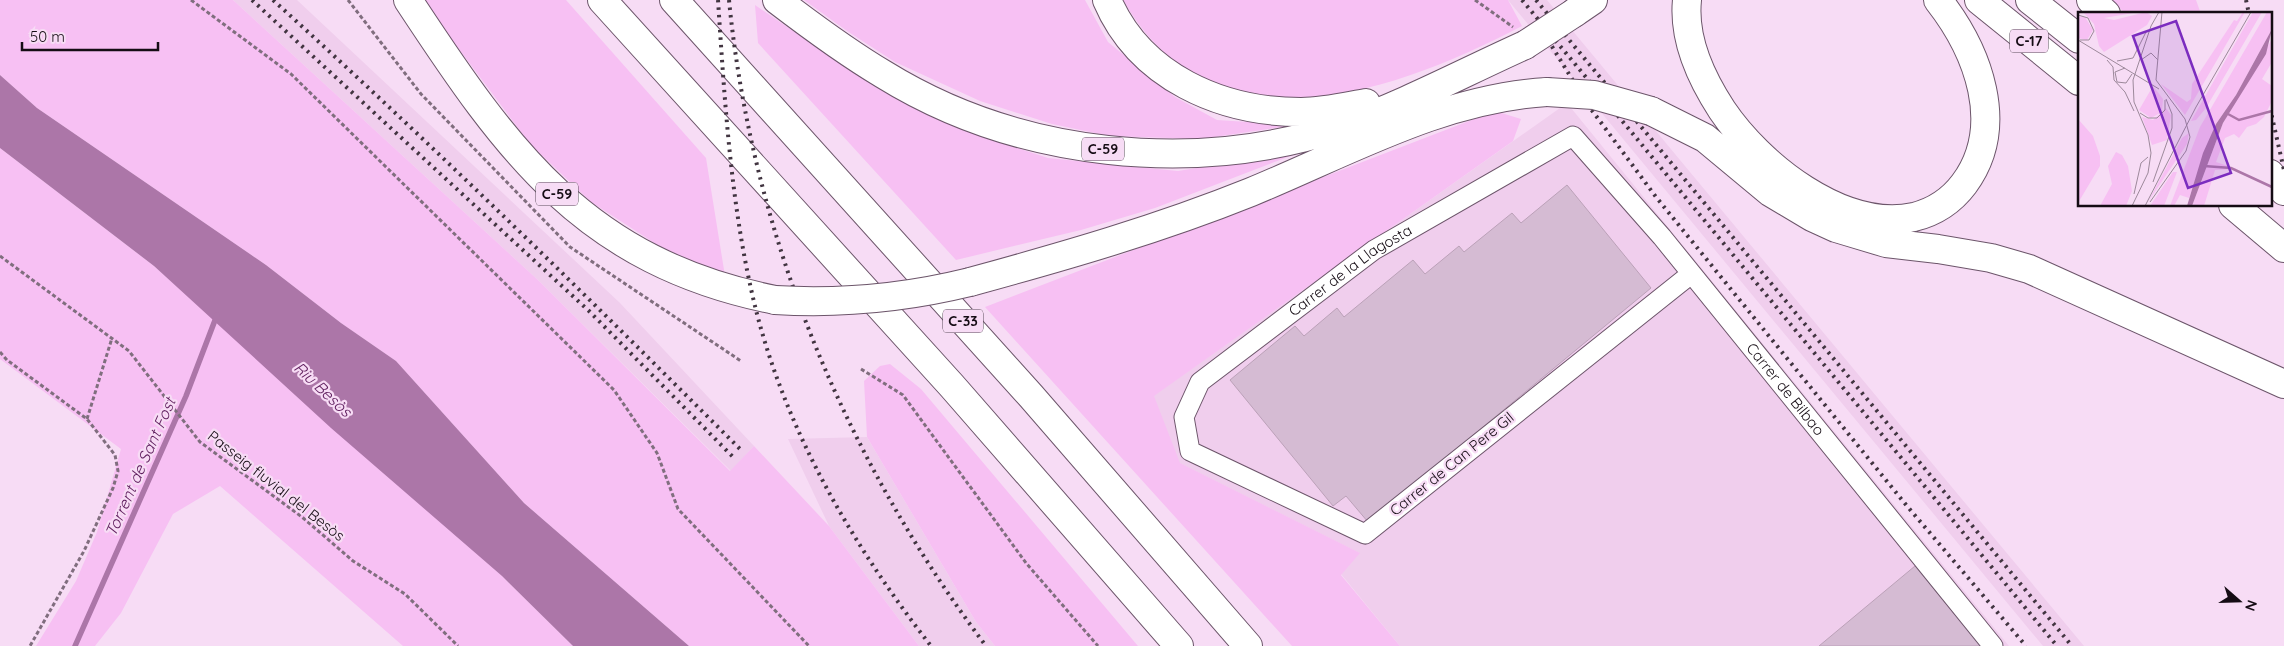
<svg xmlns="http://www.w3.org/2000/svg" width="2284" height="646" font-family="Quicksand,sans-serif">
  <rect width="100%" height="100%" fill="#f7dcf5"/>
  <path fill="#f0ceed" d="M233 0H297L620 303 754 446 731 471 538 280Z
    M1508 0H1547L2084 646H2043Z
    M1567 103 2009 646H1400L1341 574 1359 553 1179 463 1153 396Z
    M867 437 976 622 995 646H919L829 526 788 439Z"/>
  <path fill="#f7c0f3" d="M0 0H233L538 280 730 471 754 446 829 526 919 646H689L524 503 396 361 341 323 266 265 37 108 0 75Z
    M422 0H566L706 158 725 276 659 246 591 202 530 144Z
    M804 0H1085L1108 42 1175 97 1217 120 1296 125 1201 139 1109 136 1052 124 980 101 895 62 847 31Z
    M1123 0H1508L1522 26C1394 93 1213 158 1123 0Z
    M2111 0H2196L2201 14H2126Z
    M755 5 874 86 972 133 1048 158 1178 171 1306 150 1155 208 1081 230 956 260 758 43Z
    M1495 111 1521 119 1513 141 1154 396 1180 463 1360 553 1341 575 1400 646H1292L985 307Z
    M0 148 154 266 502 576 573 646H403L220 486 173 514 121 613 95 646H36L76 581 97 532 121 449 0 359Z
    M890 364 921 389 1138 646H995L976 622 867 437 864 381 880 366Z"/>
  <path fill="#ac76a8" d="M0 75 37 108 266 265 341 323 396 361 524 503 689 646H573L502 576 331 428 154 266 0 148Z"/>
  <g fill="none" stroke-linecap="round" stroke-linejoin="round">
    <path stroke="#ac76a8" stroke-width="5.5" d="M75 646 186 396 217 315"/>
  </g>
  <path fill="#d5bbd3" stroke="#bba1b8" d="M1567 185 1651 288 1368 522 1346 496 1333 506 1230 380 1295 326 1304 336 1337 308 1344 317 1413 260 1425 274 1459 246 1464 252 1512 213 1521 223Z
    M1915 566 1981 646H1819Z"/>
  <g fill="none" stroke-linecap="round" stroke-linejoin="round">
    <g stroke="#6c556a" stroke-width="21">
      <g id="minor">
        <path id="s1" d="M1691 274 1365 534 1190 451 1184 417 1200 382 1374 250 1573 136 1662 237 1993 646"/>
      </g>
    </g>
    <g stroke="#6c556a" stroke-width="30">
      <path id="trunk" d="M1574 13 1593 0"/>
    </g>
    <g stroke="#6c556a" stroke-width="30">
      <path id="motorway" d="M408 0C508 152 585 262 775 300
        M602 0 952 386 1179 646
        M674 0 1031 396 1248 646
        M777 0C811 26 846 52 883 74 1017 157 1194 176 1343 126 1405 104 1465 72 1525 45
        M1107 0C1140 77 1221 112 1301 112 1323 112 1344 107 1366 103
        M1687 0C1683 39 1701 78 1722 110 1759 165 1842 232 1914 217 1934 212 1952 200 1964 184 2007 126 1978 51 1938 0
        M1979 0 2079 81
        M2030 0 2079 39
        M2091 0 2106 14
        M1651 111 1705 138 1770 192 1812 217 1836 228 1886 243 1938 249 1991 258 2029 269 2284 384
        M2270 174 2284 191
        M2233 205 2284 248
        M970 282C1065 256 1159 229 1251 192 1346 153 1442 98 1547 92"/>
    </g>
    <path stroke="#806e7e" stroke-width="3" stroke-dasharray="4 2.5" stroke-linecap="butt" d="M191 0 291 74 614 390 657 453 678 509 809 646
      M348 0 421 94 570 247 741 361
      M1475 0 1513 27
      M0 256 129 351 200 442 302 517 353 561 405 594 458 646
      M0 352 7 360 87 419 115 455 118 471 113 488 84 551 30 646
      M861 369 903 395 1026 563 1098 646
      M87 419 112 338"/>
    <use href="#minor" stroke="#fff" stroke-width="19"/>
    <use href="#trunk" stroke="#fff" stroke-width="28"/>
    <use href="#motorway" stroke="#fff" stroke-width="28"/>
    <path stroke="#413440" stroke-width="4" stroke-dasharray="2.5 5" stroke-linecap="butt" d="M252 0 589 311 734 458
      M273 0C434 146 589 298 742 451
      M718 0C725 105 731 212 757 314 789 437 854 547 931 646
      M729 0C752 234 845 459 986 646
      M1522 0 2057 646
      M1536 0 2072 646
      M2246 0 2249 14
      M1548 40 1588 105 1656 197 1907 506 2026 646
      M2270 108 2284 170"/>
    <g stroke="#6c556a" stroke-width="30" stroke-linecap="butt">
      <path id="trunk-bridge" d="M1525 45 1574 13"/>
    </g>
    <g stroke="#6c556a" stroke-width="30" stroke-linecap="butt">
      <path id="motorway-bridge" d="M1547 92 1594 95 1651 111
        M775 300C842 304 905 298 970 282"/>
    </g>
    <use href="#trunk-bridge" stroke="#fff" stroke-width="28"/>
    <use href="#motorway-bridge" stroke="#fff" stroke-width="28"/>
  </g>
  <g text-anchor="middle" stroke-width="4.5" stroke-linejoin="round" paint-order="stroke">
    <g fill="#f7dcf5" stroke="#594a58" stroke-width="1">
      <rect x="2010" y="29.5" width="38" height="23" rx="4"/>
      <rect x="1082" y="137.5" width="42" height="23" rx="4"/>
      <rect x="536" y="182.5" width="42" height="23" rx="4"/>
      <rect x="943" y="309.5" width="40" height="23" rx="4"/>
    </g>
    <g font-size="14" font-weight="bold" fill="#150c14">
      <text x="2029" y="46">C-17</text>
      <text x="1103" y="154">C-59</text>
      <text x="557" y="199">C-59</text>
      <text x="963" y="326">C-33</text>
    </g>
    <g font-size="15" fill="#150c14" stroke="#f7dcf5">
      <text dy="5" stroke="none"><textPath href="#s1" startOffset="871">Carrer de la Llagosta</textPath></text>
      <text dy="5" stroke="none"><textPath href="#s1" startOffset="1462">Carrer de Bilbao</textPath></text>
      <text transform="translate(1452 464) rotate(-39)" y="5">Carrer de Can Pere Gil</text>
      <text transform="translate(276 486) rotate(38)" y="5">Passeig fluvial del Besòs</text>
    </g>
    <g font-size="16" font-style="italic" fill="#5d1c5c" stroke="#f7dcf5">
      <text transform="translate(323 389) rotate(43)" y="6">Riu Besòs</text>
      <text transform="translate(140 467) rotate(-66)" y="6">Torrent de Sant Fost</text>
    </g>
  </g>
  <g transform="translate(2078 12)">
    <rect width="194" height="194" fill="#f7dcf5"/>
    <path d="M5 0H61L26 6 36 8 68 0 74 4 69 13 26 40 21 34 16 12ZM165 0H167L107 103 83 72 109 90 113 87 114 72 156 8 159 9ZM175 0H184L128 96 118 108 113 109ZM189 0H194V17L158 83 138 112 111 186 102 183 96 194H92L122 115ZM0 4 7 5 15 18 9 28 0 26ZM194 27V50L184 67 194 74V89L186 105 178 112 169 115 161 126 156 122 147 126 138 150 159 157 137 158 126 194H114L145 111ZM75 74 85 87 84 100 73 106 61 98ZM88 96 93 103 89 128 74 133 64 105 75 108ZM0 107 15 124 22 144V154L0 191ZM111 121 109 132 70 190 104 126ZM38 140 44 143 50 154 54 179 48 194H22L34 172 30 154ZM95 160H99L86 194H72Z" fill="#f7c0f3"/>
    <path d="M194 17 188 42 145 111 114 194H109L125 141 138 112 158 83Z" fill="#ac76a8"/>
    <path fill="none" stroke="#ac76a8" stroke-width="2.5" d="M150 102 161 108 194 99M126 154 153 156 194 175"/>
    <path fill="none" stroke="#9d899b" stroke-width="1" d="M0 3 10 6 16 19 11 28H2M0 28 81 77M29 48 35 55 36 68 47 80 56 99M63 48 73 41 80 48M39 49 55 46 68 20M47 56 37 60 39 70 48 71 54 62M62 101 70 106H79L87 98V88M75 170 94 116V102L88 87M56 182 63 151 70 145M72 190 108 139 112 125 107 107 78 68 84 0M54 194 70 161 73 141 70 123 56 90 55 68 73 14 81 0M67 194 118 95 173 0"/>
    <path fill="#7b2cbf" fill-opacity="0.15" stroke="#7b2cbf" stroke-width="2.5" d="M98 9 153 161 110 176 55 24Z"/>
    <rect width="194" height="194" fill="none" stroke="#150c14" stroke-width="2.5"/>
  </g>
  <g transform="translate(2239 601) rotate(110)" stroke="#f7dcf5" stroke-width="4" paint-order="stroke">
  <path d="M0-4L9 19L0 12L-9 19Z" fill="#150c14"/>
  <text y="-8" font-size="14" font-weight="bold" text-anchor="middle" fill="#150c14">N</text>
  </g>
  <path d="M22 42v8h136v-8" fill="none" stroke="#150c14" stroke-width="2.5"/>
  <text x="30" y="42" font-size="15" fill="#150c14" stroke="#f7dcf5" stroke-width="4" paint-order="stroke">50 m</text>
</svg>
